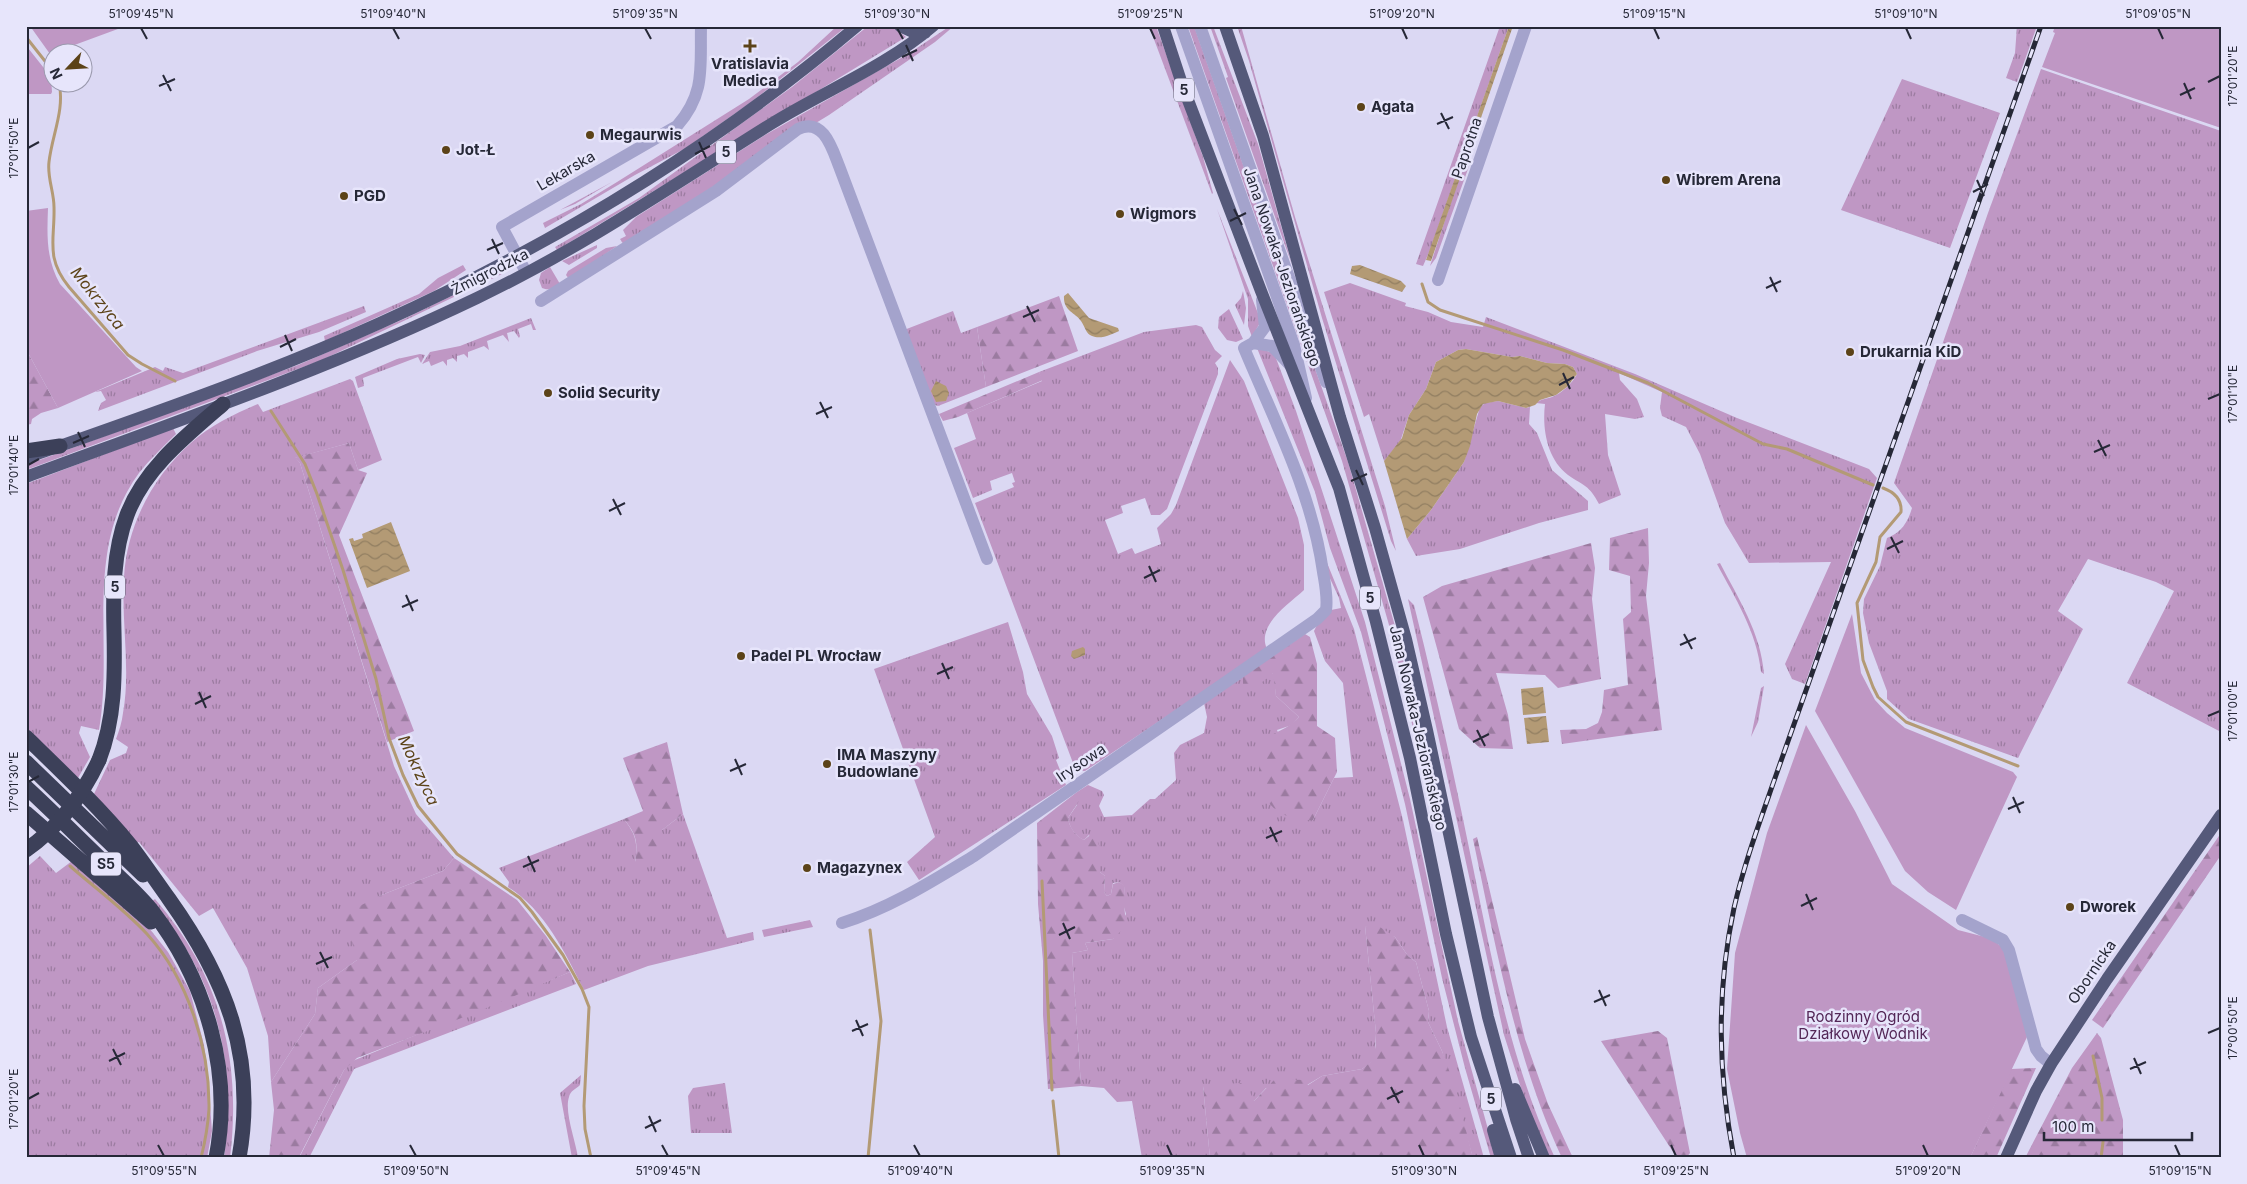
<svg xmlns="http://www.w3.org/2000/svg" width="2247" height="1184" font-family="Inter,sans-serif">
  <defs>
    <pattern id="grass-tufts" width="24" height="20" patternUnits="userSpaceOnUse" patternTransform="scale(1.25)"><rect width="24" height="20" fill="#bf97c4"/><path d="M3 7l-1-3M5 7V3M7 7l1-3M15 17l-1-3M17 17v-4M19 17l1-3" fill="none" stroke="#9b7ba0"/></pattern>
    <pattern id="forest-firs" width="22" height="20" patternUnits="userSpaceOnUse" patternTransform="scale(1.25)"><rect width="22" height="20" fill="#bf97c4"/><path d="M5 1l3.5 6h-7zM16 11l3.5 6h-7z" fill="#9b7ba0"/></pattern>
    <pattern id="water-waves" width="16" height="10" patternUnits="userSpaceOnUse" patternTransform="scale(1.25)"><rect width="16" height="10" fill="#b39a75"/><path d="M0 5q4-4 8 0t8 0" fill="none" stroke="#917e61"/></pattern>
  </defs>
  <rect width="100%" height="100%" fill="#dbd8f3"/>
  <path fill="url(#grass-tufts)" d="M837 26H847L750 103 686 148 635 175 545 228 543 223 581 204 617 182 749 99 798 62Z
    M868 26H892L906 37 557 250 555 247 639 198 792 87Z
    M950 26H954L935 42 829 115 740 169 624 245 620 239 626 236 623 230 636 217 765 135 908 54Z
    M1149 26H1156L1203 157 1213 193 1212 194Z
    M1188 26H1194L1348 462 1397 633 1430 780 1425 781 1391 632 1342 461Z
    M1210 26H1213L1258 144 1292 265 1226 78 1228 77Z
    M1237 26H1241L1295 217 1385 506 1396 551 1391 541 1322 318 1249 61Z
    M1500 26H1509L1430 250 1423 266 1416 264Z
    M2017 26H2037L2017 82 2006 78 2015 53Z
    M2041 69 2221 131V732L2127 683 2174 591 2156 582 2088 559 2058 611 2083 629 2018 758 1909 719 1887 699V691L1869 643 1863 613 1864 599 1880 566 1887 538C1901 533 1908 522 1912 508L1894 483 1988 213Z
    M1902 79 2000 113 1950 248 1841 210Z
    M1465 159 1470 161 1468 169 1436 258 1430 266Z
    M612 182 575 204 560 210Z
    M1217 209 1261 321 1252 337 1248 326V299Z
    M597 245V248L569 265 562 261Z
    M617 246 569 279 566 275 568 271 606 248Z
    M463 265 466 270 434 291 325 341 324 336 419 294 438 278Z
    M550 267 560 284C553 288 550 291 542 288L539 280 541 273Z
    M505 270 502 274 322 360 26 470V465L298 365 404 319Z
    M1350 283 1406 303 1405 306 1428 312 1451 322 1483 327 1486 317 1635 374 1737 418 1869 469 1877 478 1805 684 1792 679 1785 664 1831 562 1749 563 1725 523 1700 454 1686 427 1662 416 1660 408 1662 392 1619 373 1620 380 1637 399 1644 417 1635 419 1605 414 1608 455 1621 495 1599 504C1589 485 1584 486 1568 475 1547 459 1542 429 1545 404L1536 403C1541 399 1546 399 1552 397 1562 393 1572 384 1577 374L1573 367 1565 364 1547 363 1520 356 1512 357 1466 349 1458 350 1436 362 1426 389 1409 415 1400 442 1384 461 1369 414 1364 417 1324 292Z
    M1243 291 1246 308 1244 325 1235 305 1241 298Z
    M364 306 366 312 319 332 257 351 98 411 101 403 106 400 101 391 95 392 155 367 163 371 165 367 183 373Z
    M1229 309 1243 339 1236 342 1227 340 1218 328 1219 317Z
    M953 311 961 333 977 327 986 387 938 406 932 404 904 330Z
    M531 318 536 330H533L531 324 518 329 520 336 519 338 514 331 507 333 509 342 503 335 487 341 489 350 484 346 468 352V358L464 354 457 356V362L453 358 447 360V366L443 361 431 366 429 361 422 364 430 352 460 346Z
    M1196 325 1202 327 1215 350 1222 356 1215 363 1218 368V374L1167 509 1160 515H1151L1145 498 1121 506 1123 513 1105 520 1118 554 1132 548 1135 554 1161 544 1157 528 1171 514 1176 505 1230 360 1244 381 1298 518 1304 545V590C1289 604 1256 625 1267 649L1085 771H1076L975 503 1014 487 1012 483 1015 482 1012 473 990 481 992 490 973 498 954 448 976 439 967 413 1042 381 1039 372 1144 332Z
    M1257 348 1274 353 1296 411 1365 622 1410 799 1458 1021 1496 1158H1491L1465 1068 1442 978 1405 804 1361 632 1330 548 1315 492Z
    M420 354 425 355 421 363 418 357 363 378 364 386 358 388 355 377 397 359Z
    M350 379 353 381 382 460 358 470 349 443 295 458 300 463 394 766 416 814 454 858 443 871 379 896 357 960 318 988 315 1014 271 1082 268 1036 247 968 213 908 199 916 139 842 136 843 94 794 110 760 126 753 128 747 116 739C119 731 122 722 123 713 131 669 121 622 124 577 127 525 153 476 192 442 211 425 235 414 258 404L263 412Z
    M1498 401 1526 408 1530 407 1529 424 1537 433 1552 470 1588 501V510L1539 523 1460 549 1416 556 1407 539 1431 510 1464 462 1480 407 1485 403Z
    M173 428 176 434C163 447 150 459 139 473 83 549 114 644 99 730L81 726 79 733 90 757 78 778 26 728V484Z
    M1323 553 1354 629 1403 820 1447 1027 1484 1158H1473L1442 1051 1428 1022 1429 1011 1416 962 1408 956 1395 937 1365 926 1376 1033 1375 1055 1373 1061 1362 1069 1322 1076 1307 1085 1266 1088 1254 1101 1203 1086 1210 1158H1142L1132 1101 1117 1102 1104 1088 1081 1086 1072 953 1088 950 1085 943 1113 939 1126 914 1123 904 1125 887 1119 882 1113 883 1111 894 1107 896 1104 892 1105 876 1100 872V859L1089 835 1084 840C1076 837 1069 827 1068 818L1077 805V792L1088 785 1102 791 1104 795 1099 806 1104 817 1132 815 1150 799H1155L1176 780 1174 753 1180 745 1204 733 1207 717 1204 703 1243 676 1274 673 1276 696 1299 717 1292 725 1277 730 1313 820 1334 778 1353 777 1343 683 1325 661 1314 631 1317 625 1331 610 1341 608 1339 598 1327 572Z
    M1720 563C1738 598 1761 633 1764 674L1761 672C1757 632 1735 598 1717 564Z
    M1408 599 1414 605C1436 692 1455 779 1473 867 1493 966 1512 1066 1555 1158H1548L1531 1119 1504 1035Z
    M1008 622 1023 672 1027 694 1052 736 1059 758 1056 760 1066 785 919 880 907 862 935 837 874 669Z
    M1764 686 1758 722 1751 737 1761 688Z
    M683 814 727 938 753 932 754 940 648 966 584 990C565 953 545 910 508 887L509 882 499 868 624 819C636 835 638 842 635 862L662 830Z
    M40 856 56 873 72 861 149 928 168 952 190 991 204 1045 207 1067 212 1131 207 1158H26V868Z
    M155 899C220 974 242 1060 230 1158H224C234 1087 225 1017 189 954 178 935 165 918 152 901Z
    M810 920 813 927 764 937 762 930Z
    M570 972 576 984 354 1069 309 1158H299L344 1070 350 1062Z
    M581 1075 580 1085C576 1089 570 1091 569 1097 564 1112 576 1142 578 1158H572L560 1093Z
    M725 1083 732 1133H691L688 1096 693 1088Z"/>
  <path fill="url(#forest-firs)" d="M1059 296 1078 351 986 387 977 327Z
    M26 349 58 408 41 413 32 419 31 424 26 425Z
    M1039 372 1043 380 958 417 943 421 939 414Z
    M349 443 358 470 367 473 339 535 414 731 387 742 300 463 294 458Z
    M1648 528 1649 563 1646 596 1662 730 1562 744 1560 730 1586 729 1598 723 1602 712 1604 690 1628 685 1623 619 1631 612 1630 576 1609 570 1610 538Z
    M1591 543 1595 568 1592 599 1601 679 1558 688 1545 675 1496 673 1508 715 1513 749 1480 748 1459 729 1423 597 1442 586Z
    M1305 634 1310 637 1317 664V726L1335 738 1337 772 1313 820C1290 822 1264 809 1260 783 1257 769 1261 753 1264 740 1276 731 1290 728 1299 717L1276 696 1273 673 1255 688 1243 684V676Z
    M667 742 683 814 662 830V843L648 858 635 863C638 841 637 836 624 819L643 811 623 758Z
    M1077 792 1081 798 1068 818C1069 827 1076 836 1084 840L1094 832 1100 848V872L1105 876 1104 892 1107 896 1111 894 1113 884 1119 882 1125 886 1124 904 1126 924 1122 930 1113 939 1085 943 1088 950 1072 953 1081 1086 1048 1089 1043 1015V961L1038 904 1037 823Z
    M2221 833V855L2103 1028 2092 1020Z
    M1477 837 1525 1039 1548 1104 1573 1158H1562C1515 1057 1496 947 1473 839Z
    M454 858 517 900 546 936 570 972 477 1012 357 1058 344 1070 299 1157 269 1158 274 1110 271 1082 315 1014 318 988 357 960 344 914 379 896 443 871Z
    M1365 926 1380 927 1395 937 1408 956 1416 962 1429 1011 1428 1022 1442 1051 1455 1087 1473 1158H1210L1203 1086 1241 1083 1250 1092 1254 1101 1275 1079 1303 1080 1308 1085 1322 1076 1362 1069 1372 1061 1376 1045V1033Z
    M1658 1031 1667 1038 1690 1153 1686 1158H1677L1601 1041Z
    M2097 1033 2101 1038 2123 1120V1158H2025L2072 1068Z
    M2036 1068 1996 1158H1970L2011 1069Z"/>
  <path fill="#bf97c4" d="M30 26H126L50 54Z
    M2055 26H2221V128L2042 67 2055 33 2053 32Z
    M26 48H28L51 77 52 92 51 94H26Z
    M48 208C47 236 46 259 60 284L136 367 142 371 58 408 26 349V211Z
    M1852 614 1861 673 1875 700 1887 713 1905 728 2013 772 2017 777 1956 910 1928 892 1905 871 1815 711Z
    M1806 725 1855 811 1892 884 1958 930 1989 938 2001 946 2010 965 2027 1037 1970 1158H1747L1740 1133 1727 1069 1735 953 1767 833Z"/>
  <path fill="url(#water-waves)" d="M1509 26H1513L1431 261 1426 260Z
    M1360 265 1401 281 1406 286 1402 292 1350 274 1352 266Z
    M1068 293 1089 318 1118 328 1119 331C1112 334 1101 340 1092 336 1086 334 1085 327 1081 321 1075 312 1063 311 1064 296Z
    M1466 349 1512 357 1520 356 1547 363 1565 364 1573 367 1577 374 1567 387 1556 395 1540 400 1535 405 1526 408 1498 401 1483 404 1477 414 1470 446 1464 462 1431 510 1407 539 1384 461 1402 438 1409 415 1426 389 1436 362 1458 350Z
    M936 381 946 386 949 393 946 401 936 402 931 391Z
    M391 522 410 571 367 588 349 539 353 538 354 541 363 538 362 534Z
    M1083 647 1085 649V655L1074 659 1071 656 1072 651Z
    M1543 687 1546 713 1523 715 1521 689Z
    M1546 716 1549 742 1527 744 1524 718Z"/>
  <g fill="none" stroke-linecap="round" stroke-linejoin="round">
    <path stroke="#b39a75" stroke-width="3" d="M26 37 52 70
      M59 82C65 110 52 135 49 162 47 177 54 192 54 207 55 240 45 257 69 287L128 355 142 364 175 381
      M1422 284 1428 302 1440 310 1563 350 1648 383 1763 444 1787 449 1873 485
      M271 411 305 464 317 494 343 570 376 679 389 738 403 775 418 806 457 854 520 898 532 912 563 955 582 989 589 1007 584 1106 585 1129 591 1158
      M1883 488C1894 492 1902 499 1901 512L1880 537 1876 562 1857 603 1863 660 1873 687 1878 697 1906 722 2018 766
      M70 866C95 888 124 909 147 934 188 979 210 1048 209 1109 208 1125 205 1142 201 1158
      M1042 881 1052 1090
      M2093 1056 2102 1098V1120
      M1053 1101 1059 1158
      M868 1158 881 1021 870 930
      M2101 1158 2103 1142"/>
    <path stroke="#a4a3cc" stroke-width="12" d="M1181 26 1294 345 1306 398
      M1200 26 1326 382
      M526 272 502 227 677 126C706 93 700 67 701 26
      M1438 280 1526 26
      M541 301 716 191 798 129C823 117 832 148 839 166L987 559
      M1253 343 1272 346 1290 365
      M1962 920 2003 940 2009 950 2036 1049 2041 1056 2051 1064
      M842 923C890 908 931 882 974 856L1317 619 1326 610C1328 598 1325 584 1323 572 1312 493 1274 420 1244 348L1253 343 1265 327 1262 300"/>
    <path stroke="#55597a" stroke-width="12" d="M900 26 913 32 925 33
      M1163 26 1183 87 1261 291 1339 488 1376 622 1410 758 1446 934 1471 1037 1511 1158
      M1225 26 1263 136 1340 417 1375 528 1406 639 1427 730 1488 1017 1516 1119 1529 1158
      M26 458C145 416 265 375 380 323 551 246 714 147 857 26
      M26 477C178 421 331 368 477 298 580 249 675 184 771 124 824 91 885 67 933 26
      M1515 1089 1544 1158
      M1493 1130 1501 1158
      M2006 1158 2036 1091 2051 1064 2107 979 2221 815"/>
    <path stroke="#3c4059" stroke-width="15" d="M26 451 60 446
      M26 737C62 772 99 807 131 846 144 863 156 881 169 899 226 979 257 1057 239 1158
      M99 760C115 719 115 676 114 632 113 594 113 552 127 515 144 469 187 435 223 404
      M26 762 143 875
      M26 787C53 812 79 838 105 863 121 879 139 894 153 912 206 981 233 1072 216 1158
      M26 813 151 922"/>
    <g stroke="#262837" stroke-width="5">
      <path id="rail" d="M1734 1158C1718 1073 1716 993 1734 908 1744 864 1760 821 1775 778L2041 26"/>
    </g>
    <use href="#rail" stroke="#e7e5fb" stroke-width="3" stroke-dasharray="9" stroke-linecap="butt"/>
    <path stroke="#3c4059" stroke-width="15" d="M26 850C59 827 82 796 99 760"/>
  </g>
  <path fill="none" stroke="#262837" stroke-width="2" d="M141 28 147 39M393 28 399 39M645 28 651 39M897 28 903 39M1150 28 1155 39M1402 28 1407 39M1654 28 1659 39M1906 28 1911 39M2158 28 2163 39M906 45 913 61M902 57 917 50M163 75 171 91M2208 82 2220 76M2184 83 2191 99M159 86 175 79M2180 95 2195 88M1441 113 1449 129M1437 124 1453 117M699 142 706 158M28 148 39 142M695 154 710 146M1977 180 1984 196M1973 192 1988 184M1234 209 1242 225M1230 221 1246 213M492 239 499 254M487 250 503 243M1770 277 1777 292M1766 288 1781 281M1027 306 1035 322M1023 317 1039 310M285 335 292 351M280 347 296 339M1563 373 1570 389M1559 385 1574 377M2208 399 2220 394M820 402 828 418M816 414 832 407M78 432 85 447M2098 440 2106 456M73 443 89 436M2094 452 2110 445M28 465 39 459M1356 470 1363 485M1351 481 1367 474M613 499 621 515M609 511 625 503M1891 537 1899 553M1887 549 1903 541M1149 566 1156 582M1144 578 1160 570M406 595 413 611M402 607 418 600M1684 634 1692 649M1680 645 1696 638M942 663 949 679M937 674 953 667M199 692 206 708M195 704 211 696M2208 716 2220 711M1477 730 1485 746M1473 742 1489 734M735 759 742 775M730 771 746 764M28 782 39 776M2013 797 2020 813M2008 809 2024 802M1270 827 1277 842M1266 838 1282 831M528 856 535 872M523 867 539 860M1806 894 1813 910M1801 906 1817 898M1063 923 1070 939M1059 935 1075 927M320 952 328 968M316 964 332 957M1599 990 1606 1006M1594 1002 1610 995M856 1020 863 1036M852 1031 868 1024M2208 1033 2220 1028M113 1049 121 1065M2134 1058 2141 1074M109 1061 125 1053M2130 1069 2146 1062M1391 1087 1399 1103M28 1099 39 1093M1387 1099 1403 1091M649 1116 656 1132M645 1128 661 1120M158 1145 164 1156M410 1145 416 1156M662 1145 668 1156M914 1145 920 1156M1167 1145 1172 1156M1419 1145 1424 1156M1671 1145 1676 1156M1923 1145 1928 1156M2175 1145 2180 1156"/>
  <g fill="#5c4318" stroke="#e7e5fb" stroke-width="2">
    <path d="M747.5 38.5h5v5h5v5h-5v5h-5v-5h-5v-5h5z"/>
    <circle cx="1361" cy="107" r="5"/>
    <circle cx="590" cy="135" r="5"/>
    <circle cx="446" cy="150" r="5"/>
    <circle cx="1666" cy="180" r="5"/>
    <circle cx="344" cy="196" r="5"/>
    <circle cx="1120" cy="214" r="5"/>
    <circle cx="1850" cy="352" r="5"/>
    <circle cx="548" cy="393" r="5"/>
    <circle cx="741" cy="656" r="5"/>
    <circle cx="827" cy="764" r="5"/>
    <circle cx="807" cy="868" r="5"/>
    <circle cx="2070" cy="907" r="5"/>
  </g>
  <g text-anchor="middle" stroke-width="5" stroke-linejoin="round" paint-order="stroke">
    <g fill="#e7e5fb" stroke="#606172" stroke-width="1">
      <rect x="1174" y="78.5" width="20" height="23" rx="4"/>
      <rect x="716" y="140.5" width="20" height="23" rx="4"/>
      <rect x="105" y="575.5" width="20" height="23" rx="4"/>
      <rect x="1360" y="586.5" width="20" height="23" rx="4"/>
      <rect x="91" y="852.5" width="30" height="23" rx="4"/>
      <rect x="1481" y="1087.5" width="20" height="23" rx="4"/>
    </g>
    <g font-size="14" font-weight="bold" fill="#262837">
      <text x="1184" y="95">5</text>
      <text x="726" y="157">5</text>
      <text x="115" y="592">5</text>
      <text x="1370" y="603">5</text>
      <text x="106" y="869">S5</text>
      <text x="1491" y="1104">5</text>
    </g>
    <g font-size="15" font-weight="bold" fill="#262837" stroke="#e7e5fb" text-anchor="start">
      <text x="750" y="69" text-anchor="middle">Vratislavia<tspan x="750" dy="17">Medica</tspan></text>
      <text x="1371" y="112">Agata</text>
      <text x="600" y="140">Megaurwis</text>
      <text x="456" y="155">Jot-Ł</text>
      <text x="1676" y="185">Wibrem Arena</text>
      <text x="354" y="201">PGD</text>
      <text x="1130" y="219">Wigmors</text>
      <text x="1860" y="357">Drukarnia KiD</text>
      <text x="558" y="398">Solid Security</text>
      <text x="751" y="661">Padel PL Wrocław</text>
      <text x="837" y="760">IMA Maszyny<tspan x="837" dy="17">Budowlane</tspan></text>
      <text x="817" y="873">Magazynex</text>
      <text x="2080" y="912">Dworek</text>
    </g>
    <g font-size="15" fill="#262837" stroke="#e7e5fb">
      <text transform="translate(1467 148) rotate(-71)" y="5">Paprotna</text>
      <text transform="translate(566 171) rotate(-30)" y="5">Lekarska</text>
      <text transform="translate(1282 267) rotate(71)" y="5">Jana Nowaka-Jeziorańskiego</text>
      <text transform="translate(490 272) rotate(-27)" y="5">Żmigrodzka</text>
      <text transform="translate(1418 728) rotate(77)" y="5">Jana Nowaka-Jeziorańskiego</text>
      <text transform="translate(1081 763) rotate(-34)" y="5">Irysowa</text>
      <text transform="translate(2092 972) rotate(-56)" y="5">Obornicka</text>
    </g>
    <g font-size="15" fill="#542757" stroke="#e7e5fb">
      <text x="1863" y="1022">Rodzinny Ogród<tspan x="1863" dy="17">Działkowy Wodnik</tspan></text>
    </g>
    <g font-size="16" font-style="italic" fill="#5c4318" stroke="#e7e5fb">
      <text transform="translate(98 298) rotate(51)" y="6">Mokrzyca</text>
      <text transform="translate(419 770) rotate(65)" y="6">Mokrzyca</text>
    </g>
  </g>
  <rect width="2247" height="1184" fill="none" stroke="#e7e5fb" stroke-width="55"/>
  <g transform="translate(68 68) rotate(245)"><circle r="24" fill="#e7e5fb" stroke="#9a99ad"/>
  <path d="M0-4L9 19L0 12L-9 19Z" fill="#5c4318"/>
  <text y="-8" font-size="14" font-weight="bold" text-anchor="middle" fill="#262837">N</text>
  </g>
  <path d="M2044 1132v8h148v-8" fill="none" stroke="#262837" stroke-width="2.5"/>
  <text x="2052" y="1132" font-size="15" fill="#262837" stroke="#e7e5fb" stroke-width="4" paint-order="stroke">100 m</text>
  <rect x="28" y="28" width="2192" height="1128" fill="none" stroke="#262837" stroke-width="2"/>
  <g font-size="12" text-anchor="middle" fill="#262837">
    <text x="141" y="18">51°09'45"N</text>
    <text x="393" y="18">51°09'40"N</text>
    <text x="645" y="18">51°09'35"N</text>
    <text x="897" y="18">51°09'30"N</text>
    <text x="1150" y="18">51°09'25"N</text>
    <text x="1402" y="18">51°09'20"N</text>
    <text x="1654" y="18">51°09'15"N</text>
    <text x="1906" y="18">51°09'10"N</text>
    <text x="2158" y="18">51°09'05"N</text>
    <text transform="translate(2233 76) rotate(-90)" y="4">17°01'20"E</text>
    <text transform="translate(14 148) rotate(-90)" y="4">17°01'50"E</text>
    <text transform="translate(2233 394) rotate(-90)" y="4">17°01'10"E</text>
    <text transform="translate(14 465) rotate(-90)" y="4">17°01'40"E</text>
    <text transform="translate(2233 711) rotate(-90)" y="4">17°01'00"E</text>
    <text transform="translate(14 782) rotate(-90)" y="4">17°01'30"E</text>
    <text transform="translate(2233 1028) rotate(-90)" y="4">17°00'50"E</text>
    <text transform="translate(14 1099) rotate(-90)" y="4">17°01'20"E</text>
    <text x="164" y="1175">51°09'55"N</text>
    <text x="416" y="1175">51°09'50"N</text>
    <text x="668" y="1175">51°09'45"N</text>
    <text x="920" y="1175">51°09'40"N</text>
    <text x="1172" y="1175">51°09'35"N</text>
    <text x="1424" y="1175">51°09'30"N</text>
    <text x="1676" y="1175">51°09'25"N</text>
    <text x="1928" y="1175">51°09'20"N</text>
    <text x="2180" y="1175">51°09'15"N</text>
  </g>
</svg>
